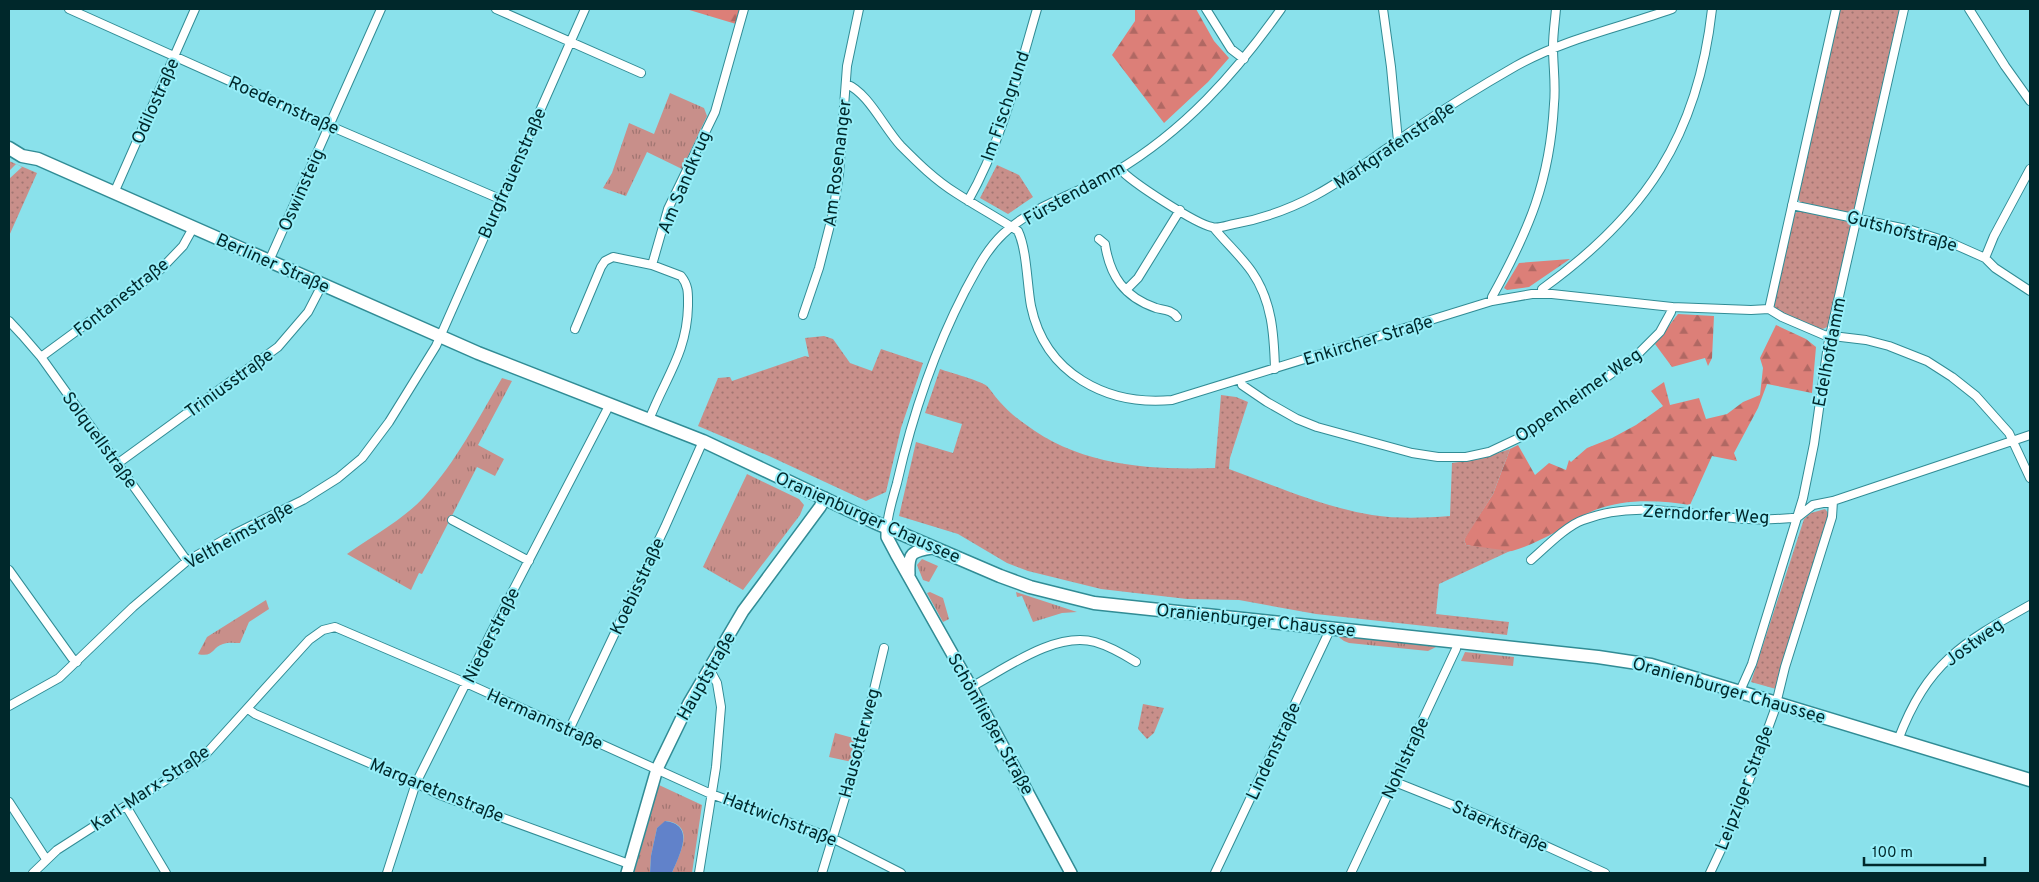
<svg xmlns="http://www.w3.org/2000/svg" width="2039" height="882" font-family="Overpass,sans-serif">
  <defs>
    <pattern id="grass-tufts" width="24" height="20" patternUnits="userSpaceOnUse" patternTransform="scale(1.25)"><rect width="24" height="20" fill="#c88f8a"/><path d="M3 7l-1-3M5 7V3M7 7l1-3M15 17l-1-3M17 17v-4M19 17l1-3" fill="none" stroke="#a07571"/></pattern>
    <pattern id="forest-firs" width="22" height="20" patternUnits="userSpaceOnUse" patternTransform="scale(1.25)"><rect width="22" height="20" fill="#dc7f78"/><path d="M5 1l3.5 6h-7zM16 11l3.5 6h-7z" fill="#b06863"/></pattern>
    <pattern id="park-dots" width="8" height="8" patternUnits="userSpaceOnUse" patternTransform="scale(1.25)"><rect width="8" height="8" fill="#c88f8a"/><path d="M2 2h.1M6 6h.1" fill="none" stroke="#a07571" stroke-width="1.8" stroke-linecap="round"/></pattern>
  </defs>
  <rect width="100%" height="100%" fill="#8ae1eb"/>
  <path fill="url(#grass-tufts)" d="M670 93 704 108 707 116 682 169 647 152 626 196 603 188 612 173 629 123 654 134Z
    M502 378 512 381 478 445 504 459 495 476 477 467 422 574 419 573 411 590 347 554C372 536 403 520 424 497 456 462 478 419 502 378Z
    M747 474 799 499 804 505 800 515 743 590 703 567Z
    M922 559 938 566 929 582 923 580 917 565Z
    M930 592 943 598 949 619 943 622 927 593Z
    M1016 592 1077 612 1062 613 1033 622 1022 596 1017 597Z
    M266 600 269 609 249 622 240 643C235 643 228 642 223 644 212 647 214 658 198 654L207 637Z
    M1336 635 1442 644 1428 651 1349 643 1344 641Z
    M1465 652 1514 657 1513 666 1461 661Z
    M835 733 857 739 852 762 829 757Z
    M659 785 702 805 692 873H672C679 854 697 825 666 821L657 828 651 856 650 873H634Z"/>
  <path fill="url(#forest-firs)" d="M686 9H740L736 24Z
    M1135 9H1196L1214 41 1229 58 1208 82 1164 123 1112 55 1135 21Z
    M1570 259 1529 287 1507 290 1504 288 1519 263Z
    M1678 314 1714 316 1712 358 1708 366 1705 358 1672 367 1655 344Z
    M1776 325 1806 339 1816 347 1812 393 1767 384 1758 408 1734 453 1737 461 1712 456 1690 505C1654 499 1613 498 1581 517 1560 530 1536 544 1512 551 1501 553 1477 547 1466 545L1464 540 1467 534 1493 494 1510 449 1518 445 1535 475 1549 463 1566 470 1569 460 1571 462 1587 448 1612 438 1636 425 1663 406 1651 391 1664 382 1670 405 1699 398 1706 419 1727 414 1743 402 1760 395 1763 368 1760 358Z"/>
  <path fill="url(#park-dots)" d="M1840 9H1903L1858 210 1853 215 1801 203 1798 199Z
    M9 161 37 173 9 236V179L22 167 16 164 9 171Z
    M997 165 1019 175 1033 197 1008 214 980 198Z
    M1800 210 1853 223 1829 326C1826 327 1824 329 1821 329 1811 329 1779 314 1774 306L1794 214Z
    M824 336 833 339 850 363 872 371 881 349 923 363 901 428 886 492 866 501 769 456 698 426 718 378 730 377 732 381 805 356 809 357 805 338Z
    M940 369C951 373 979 380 987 386 991 390 995 397 999 401 1006 409 1016 418 1025 424 1080 466 1149 470 1215 468L1221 395 1236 397 1248 402 1230 458 1229 469C1275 486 1324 507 1372 515 1398 519 1424 518 1450 516L1452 463 1480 459 1510 449 1493 494 1464 540 1466 545 1510 551 1439 584 1436 614 1509 622 1507 635 1316 614 1239 600 1187 599 1101 589 1028 571 1007 563 958 534 899 516 916 442 953 453 962 424 925 413Z
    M1825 509 1829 514 1776 689 1751 682 1804 519 1811 513Z
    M1143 704 1164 708 1154 733 1147 739 1138 729Z"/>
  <path fill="#6182ca" d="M665 821C696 825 680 854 672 873H650L651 856 657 828Z"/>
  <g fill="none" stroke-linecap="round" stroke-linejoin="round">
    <g stroke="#318c95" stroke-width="10">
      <path id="street" d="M69 9 323 123 500 199
        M496 9 641 73
        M1206 9 1231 49 1244 59
        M1383 9 1391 67 1398 141
        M1969 9 2005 66 2030 101
        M846 84C868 92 884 128 901 146 918 163 935 180 956 193 976 206 998 218 1018 231 1027 250 1027 285 1031 306 1045 374 1107 406 1172 400L1492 301 1532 294H1552L1672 307 1751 310 1769 309 1782 317 1824 335 1866 340 1889 346 1927 361 1952 377 1976 396 2009 433 2030 478
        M1120 169C1131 182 1196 224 1212 227 1218 229 1228 225 1234 224 1310 210 1352 172 1413 130 1447 107 1481 86 1516 66 1564 39 1621 27 1672 9
        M114 193 195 9
        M968 201C1002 141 1018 74 1037 9
        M1792 205 1911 230 1949 242 1985 258 1995 268 2030 291
        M1214 228C1226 243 1241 256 1252 272 1272 301 1274 334 1275 369
        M1099 239 1105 244C1110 276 1124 297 1156 308 1164 310 1172 310 1177 317
        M1985 258 1994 236 2030 169
        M269 261 381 9
        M652 265 668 209 715 112 744 9
        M1126 290 1138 278 1180 210
        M1543 294 1542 289C1645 215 1698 136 1712 9
        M1492 301V297C1529 230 1550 181 1554 104 1556 85 1553 66 1553 47 1553 34 1555 21 1556 9
        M1769 309 1836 9
        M803 315 819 268 833 213 839 174 847 66 859 9
        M9 321 22 335 41 357 187 561
        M575 329 601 267 605 261 613 257 652 265 681 276C689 286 688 294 688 306 687 353 665 378 649 420
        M41 357 161 269 183 246 193 228
        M1241 380 1242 385 1267 402 1297 419 1317 427 1412 453 1438 457H1466L1489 452 1523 436 1635 357 1660 332 1671 312 1672 307
        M117 464 278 347 308 312 322 285
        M452 520 529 561
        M887 527C888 512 893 498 897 483 912 417 934 351 965 291 976 271 986 250 1003 234 1035 204 1078 194 1115 172 1184 131 1235 74 1281 9
        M1531 560C1545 548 1566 526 1583 520 1629 502 1675 512 1723 517 1745 520 1769 520 1792 518L1799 516 1813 505 1833 501 2030 435
        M9 570 72 658 77 662
        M971 687C1005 669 1055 631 1095 642 1109 646 1123 654 1136 662
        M1740 691 1752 664 1803 498 1814 444 1828 345 1904 9
        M9 706 59 678 133 607 187 561 234 534 303 500 338 478 362 458 389 422 436 346 585 9
        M248 709 255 714 416 783 440 795 629 864
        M569 730 665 527 703 441
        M1898 740C1927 663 1962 643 2030 605
        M1395 782 1480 816 1605 873
        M9 802 46 859
        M126 806 166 873
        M33 873 57 850 205 755 309 640 323 630 335 627 466 683 711 794 832 838 901 873
        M387 873 416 783 491 633 610 404
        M699 873 716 767 721 707 717 683 709 668
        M822 873 860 748 884 648
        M1215 873 1328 634 1329 627
        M1351 873 1456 649 1457 642
        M1710 873 1734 822 1774 712 1785 667 1832 517 1833 501"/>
    </g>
    <g stroke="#318c95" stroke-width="14">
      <path id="secondary" d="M887 527V537L896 554 971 687 1071 873
        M909 574C908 553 912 551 932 548
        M627 873 657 769 689 703 743 611 820 507 825 498"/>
    </g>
    <g stroke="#318c95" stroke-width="15">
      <path id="primary" d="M9 148 22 156 38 159 478 353 703 441 874 522 1000 576 1030 587 1094 603 1598 657 1651 665 2030 780"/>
    </g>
    <use href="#street" stroke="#fff" stroke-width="8"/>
    <use href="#secondary" stroke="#fff" stroke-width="11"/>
    <use href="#primary" stroke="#fff" stroke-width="12"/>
  </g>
  <g text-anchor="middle" stroke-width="4" stroke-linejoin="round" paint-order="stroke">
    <g font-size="18" fill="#00282b" stroke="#97eef8">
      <text transform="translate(155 101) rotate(-66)" y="6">Odilostraße</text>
      <text transform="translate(284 105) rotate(24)" y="6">Roedernstraße</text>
      <text transform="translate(1005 106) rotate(-71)" y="6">Im Fischgrund</text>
      <text transform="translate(1394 145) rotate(-34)" y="6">Markgrafenstraße</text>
      <text transform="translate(837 163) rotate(-83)" y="6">Am Rosenanger</text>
      <text transform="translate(512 173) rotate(-66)" y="6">Burgfrauenstraße</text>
      <text transform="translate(684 182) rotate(-67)" y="6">Am Sandkrug</text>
      <text transform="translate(301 190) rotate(-66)" y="6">Oswinsteig</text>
      <text transform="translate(1074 193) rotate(-29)" y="6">Fürstendamm</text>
      <text transform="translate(1902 231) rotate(15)" y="6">Gutshofstraße</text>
      <text transform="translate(273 263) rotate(24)" y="6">Berliner Straße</text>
      <text transform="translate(121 297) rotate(-38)" y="6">Fontanestraße</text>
      <text transform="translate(1368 340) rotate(-17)" y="6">Enkircher Straße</text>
      <text transform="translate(1829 352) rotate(-79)" y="6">Edelhofdamm</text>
      <text transform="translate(229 383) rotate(-36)" y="6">Triniusstraße</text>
      <text transform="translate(1578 395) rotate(-35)" y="6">Oppenheimer Weg</text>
      <text transform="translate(100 440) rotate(54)" y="6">Solquellstraße</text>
      <text transform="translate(1706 514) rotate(3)" y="6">Zerndorfer Weg</text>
      <text transform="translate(868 517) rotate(24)" y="6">Oranienburger Chaussee</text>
      <text transform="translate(239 535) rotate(-29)" y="6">Veltheimstraße</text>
      <text transform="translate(637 586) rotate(-65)" y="6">Koebisstraße</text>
      <text transform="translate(1256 620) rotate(6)" y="6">Oranienburger Chaussee</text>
      <text transform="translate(491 635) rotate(-63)" y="6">Niederstraße</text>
      <text transform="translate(1974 642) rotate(-36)" y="6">Jostweg</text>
      <text transform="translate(706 676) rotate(-60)" y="6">Hauptstraße</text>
      <text transform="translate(1729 690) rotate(16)" y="6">Oranienburger Chaussee</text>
      <text transform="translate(545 719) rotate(24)" y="6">Hermannstraße</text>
      <text transform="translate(991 724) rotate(61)" y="6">Schönfließer Straße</text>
      <text transform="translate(859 743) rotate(-75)" y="6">Hausotterweg</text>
      <text transform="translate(1273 751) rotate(-65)" y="6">Lindenstraße</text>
      <text transform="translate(1405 758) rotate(-65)" y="6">Nohlstraße</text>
      <text transform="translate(150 788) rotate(-34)" y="6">Karl-Marx-Straße</text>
      <text transform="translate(1744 788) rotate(-69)" y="6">Leipziger Straße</text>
      <text transform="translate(437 790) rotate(22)" y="6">Margaretenstraße</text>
      <text transform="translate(780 819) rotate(21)" y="6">Hattwichstraße</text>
      <text transform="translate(1500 826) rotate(24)" y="6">Staerkstraße</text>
    </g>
  </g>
  <rect width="2039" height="882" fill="none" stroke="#00282b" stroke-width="20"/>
  <path d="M1864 857v8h121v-8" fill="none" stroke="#00282b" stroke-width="2.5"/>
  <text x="1872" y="857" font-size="15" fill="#00282b" stroke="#97eef8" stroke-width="4" paint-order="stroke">100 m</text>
</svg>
